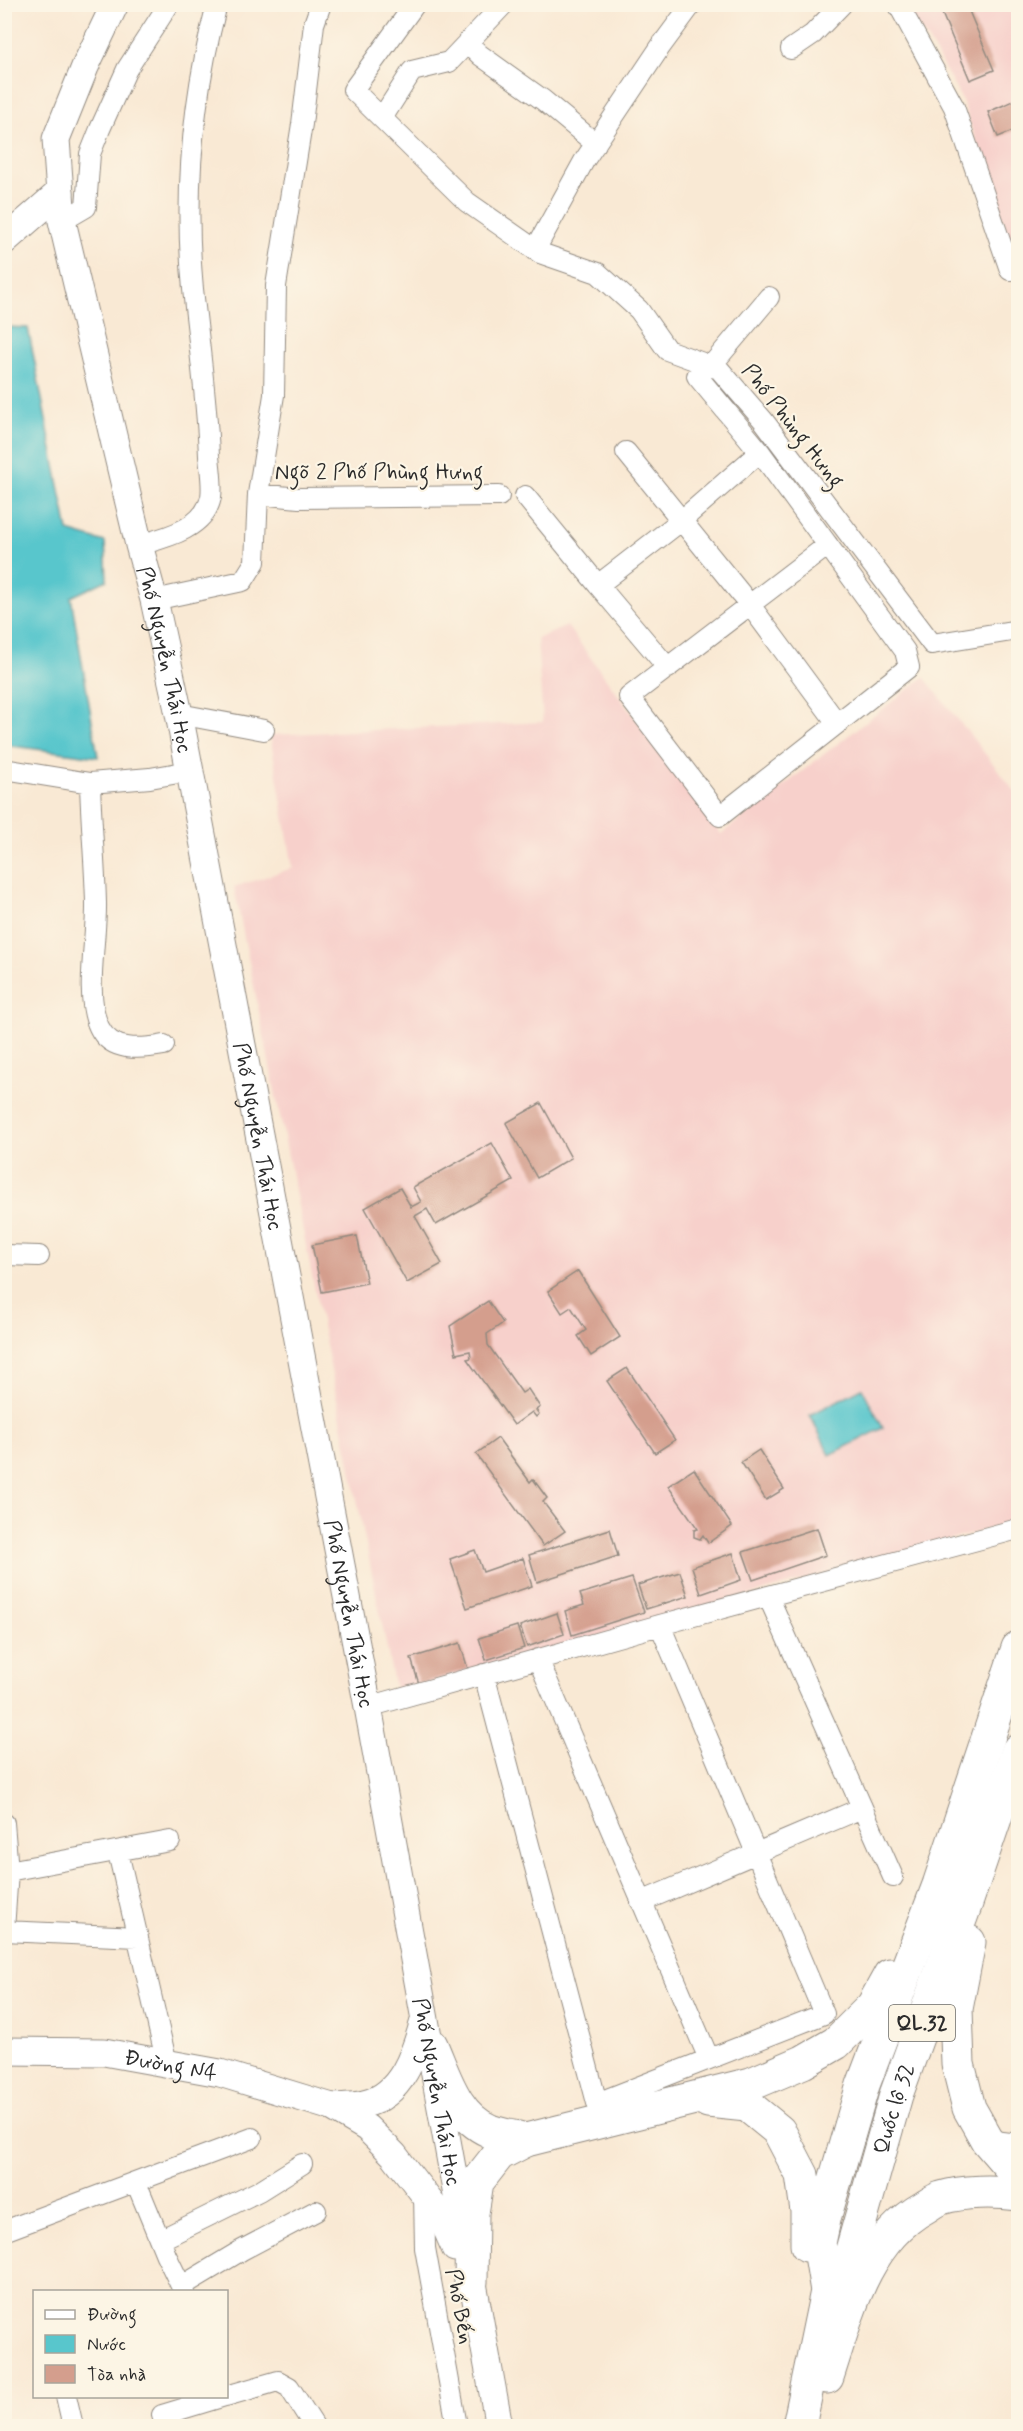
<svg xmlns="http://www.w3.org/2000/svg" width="1023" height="2431" font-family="Mynerve,sans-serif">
  <rect width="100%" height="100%" fill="#fcf5e5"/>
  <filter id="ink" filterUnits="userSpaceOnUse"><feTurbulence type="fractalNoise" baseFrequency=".0167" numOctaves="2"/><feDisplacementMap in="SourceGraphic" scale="12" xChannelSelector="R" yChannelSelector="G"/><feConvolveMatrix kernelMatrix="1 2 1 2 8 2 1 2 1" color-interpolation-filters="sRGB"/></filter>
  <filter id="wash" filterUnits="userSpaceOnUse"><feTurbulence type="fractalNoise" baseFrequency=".008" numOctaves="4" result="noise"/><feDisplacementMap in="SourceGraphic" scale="24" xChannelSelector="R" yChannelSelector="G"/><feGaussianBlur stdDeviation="1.35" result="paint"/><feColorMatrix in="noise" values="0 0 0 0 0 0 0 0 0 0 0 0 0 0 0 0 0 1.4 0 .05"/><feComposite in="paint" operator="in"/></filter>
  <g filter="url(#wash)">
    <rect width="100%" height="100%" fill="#f9e9d4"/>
    <path fill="#f7d0cb" d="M900 5H1018V265L962 100 929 41Z
      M567 626 721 834 924 677 1018 795V1521L396 1693 234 887 293 868 270 735 543 722 537 639Z"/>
    <path fill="#58c6cc" stroke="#42787c" stroke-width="1.5" d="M5 327 28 328 68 531 105 542 107 580 71 597 98 757 5 745V669L8 668 10 653 4 649Z
      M862 1388 883 1428 830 1455 810 1415Z"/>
    <g id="blocks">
      <path fill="#d49e8d" d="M938 4H966L994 70 970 80Z
        M1018 99V129L998 137 988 112Z
        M541 1103 571 1158 537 1178 506 1123Z
        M492 1143 513 1181 436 1225 427 1209 415 1216 442 1264 407 1283 365 1208 400 1188 411 1207 421 1202 413 1187Z
        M357 1236 367 1283 322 1292 312 1245Z
        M578 1271 620 1337 591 1356 578 1336 586 1330 571 1307 562 1313 548 1291Z
        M488 1301 503 1323 487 1334 488 1345 522 1393 528 1389 540 1407 536 1410 539 1414 536 1417 532 1412 514 1425 467 1359 471 1358 470 1351 456 1354 450 1326Z
        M627 1368 675 1440 655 1453 607 1381Z
        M498 1438 530 1482 533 1479 547 1498 543 1502 565 1531 543 1546 476 1454Z
        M759 1450 784 1489 766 1500 741 1462Z
        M694 1469 732 1526 708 1543 703 1535 700 1539 694 1537V1530L698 1529 668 1486Z
        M817 1528 826 1555 753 1580 743 1552Z
        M610 1529 618 1556 537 1582 529 1555Z
        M475 1550 483 1572 523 1558 532 1586 467 1608 450 1559Z
        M733 1553 741 1580 701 1594 692 1567Z
        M680 1572 688 1596 646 1609 638 1585Z
        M632 1578 644 1612 572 1635 565 1611 584 1605 580 1594Z
        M557 1613 564 1634 527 1647 520 1626Z
        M517 1626 524 1648 486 1660 479 1638Z
        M460 1643 468 1669 419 1684 411 1658Z"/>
    </g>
  </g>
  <g filter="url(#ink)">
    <use href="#blocks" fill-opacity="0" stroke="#928a80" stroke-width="1.5"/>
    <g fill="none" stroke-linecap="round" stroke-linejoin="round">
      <g stroke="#928a80" stroke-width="22">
        <path id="street" d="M415 4 353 90 467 202 540 253 598 273 639 310 667 350 719 369 763 420 932 644 1018 630
          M898 4 954 107 1010 270
          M468 43 480 55 543 100 596 144
          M791 49 813 34 842 4
          M382 118 412 71 449 62 504 4
          M62 221 86 207 90 154 100 129 127 69 169 4
          M535 250 584 161 661 46 692 4
          M711 366 769 297
          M697 376 760 452 905 651 909 667 720 816 629 697 828 545
          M626 452 750 605 837 723
          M258 494 299 498 499 496
          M525 496 598 585
          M139 545C164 538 205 529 211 497 213 485 210 469 209 456 207 400 199 345 193 289 184 194 193 96 217 4
          M154 600 243 581 255 562 258 494 274 395 276 286 302 124 314 24 321 4
          M668 668 598 585 682 520 760 452
          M179 714 264 730
          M4 769 90 783 150 778 190 771
          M90 783C91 823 95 863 96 903 97 938 84 996 99 1027 111 1053 142 1049 164 1045
          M4 1255 39 1256
          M768 1596 893 1877
          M538 1659 709 2059
          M484 1674 597 2103 824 2014 660 1625
          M368 1707 660 1625 1018 1529
          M4 1823 8 1871 4 1930
          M118 1852 167 2064
          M8 1871 170 1841
          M641 1902 862 1808
          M4 1931 138 1937
          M987 2140 1018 2144
          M136 2182 166 2255 184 2292
          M424 2193 425 2248 457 2426
          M4 2231 252 2138
          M160 2240 259 2191 302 2164
          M182 2286 242 2250 316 2211
          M66 2396 73 2426
          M226 2396 278 2381 289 2387 314 2426
          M166 2426 162 2415 225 2396"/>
      </g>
      <g stroke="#928a80" stroke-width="29">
        <g id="secondary">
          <path id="s1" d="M115 4 85 67 56 139 62 221 139 545 154 600 179 714 368 1707 499 2426"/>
          <path d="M4 241 60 192"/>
          <path id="s2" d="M4 2051 104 2052 220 2073 332 2107 367 2128 394 2155 441 2216 455 2248"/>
          <path d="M332 2107C342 2106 354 2107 364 2104 402 2096 415 2053 424 2021"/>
        </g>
      </g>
      <g stroke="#928a80" stroke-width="35">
        <g id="highway">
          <path d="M969 1942 956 2009 958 2064 969 2108 987 2140 1018 2176"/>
          <path d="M431 2045C445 2077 455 2116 490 2131 501 2135 514 2137 526 2140"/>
          <path d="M708 2101 747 2105 779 2131 802 2175 807 2211V2245"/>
          <path d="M471 2282 472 2213 477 2182 499 2154 526 2140 751 2084 803 2062 836 2043 873 2006 890 1975"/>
          <path id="s3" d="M827 2291 849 2261 896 2095 966 1903 1018 1751"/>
          <path d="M827 2377C847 2316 864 2241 925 2207 930 2204 935 2200 941 2198 964 2191 995 2191 1018 2194"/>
          <path d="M799 2426 827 2291 819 2243 825 2215 863 2085 939 1885 1018 1648"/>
        </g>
      </g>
      <use href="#street" stroke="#fff" stroke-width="20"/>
      <use href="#secondary" stroke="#fff" stroke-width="27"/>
      <use href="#highway" stroke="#fff" stroke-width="33"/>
    </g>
  </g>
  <g text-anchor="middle" stroke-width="4.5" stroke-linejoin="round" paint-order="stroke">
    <rect fill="#fcf5e5" stroke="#6a6863" stroke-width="1.5" x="889" y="2005" width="66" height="36" rx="4.5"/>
    <g font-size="21" font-weight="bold" fill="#2b2b2b">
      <text x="922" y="2030">QL.32</text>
    </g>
    <g font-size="22" fill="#2b2b2b" stroke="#fcf5e5">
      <text transform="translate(794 425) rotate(52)" y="8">Phố Phùng Hưng</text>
      <text x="379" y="479">Ngõ 2 Phố Phùng Hưng</text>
      <text dy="8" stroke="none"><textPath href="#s1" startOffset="680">Phố Nguyễn Thái Học</textPath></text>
      <text dy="8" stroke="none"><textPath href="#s1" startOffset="1166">Phố Nguyễn Thái Học</textPath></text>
      <text dy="8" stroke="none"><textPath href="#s1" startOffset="1652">Phố Nguyễn Thái Học</textPath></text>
      <text dy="8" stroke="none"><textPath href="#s2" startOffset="168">Đường N4</textPath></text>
      <text dy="8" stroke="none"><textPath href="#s1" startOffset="2138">Phố Nguyễn Thái Học</textPath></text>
      <text dy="8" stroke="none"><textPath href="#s3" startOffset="196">Quốc lộ 32</textPath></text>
      <text transform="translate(461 2306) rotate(79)" y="8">Phố Bến</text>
    </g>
  </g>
  <rect width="1023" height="2431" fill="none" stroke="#fcf5e5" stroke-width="24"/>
  <rect x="33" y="2290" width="195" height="108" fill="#fcf5e5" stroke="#a8a49b" stroke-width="1.5"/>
  <rect x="45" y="2310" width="30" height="9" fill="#ffffff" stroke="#a8a49b" stroke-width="1.5"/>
  <text x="87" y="2320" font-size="18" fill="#2b2b2b">Đường</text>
  <rect x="45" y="2335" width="30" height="18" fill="#58c6cc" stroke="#a8a49b" stroke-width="1.5"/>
  <text x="87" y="2350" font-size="18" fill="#2b2b2b">Nước</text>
  <rect x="45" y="2365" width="30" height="18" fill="#d49e8d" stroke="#a8a49b" stroke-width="1.5"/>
  <text x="87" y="2380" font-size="18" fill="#2b2b2b">Tòa nhà</text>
</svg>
